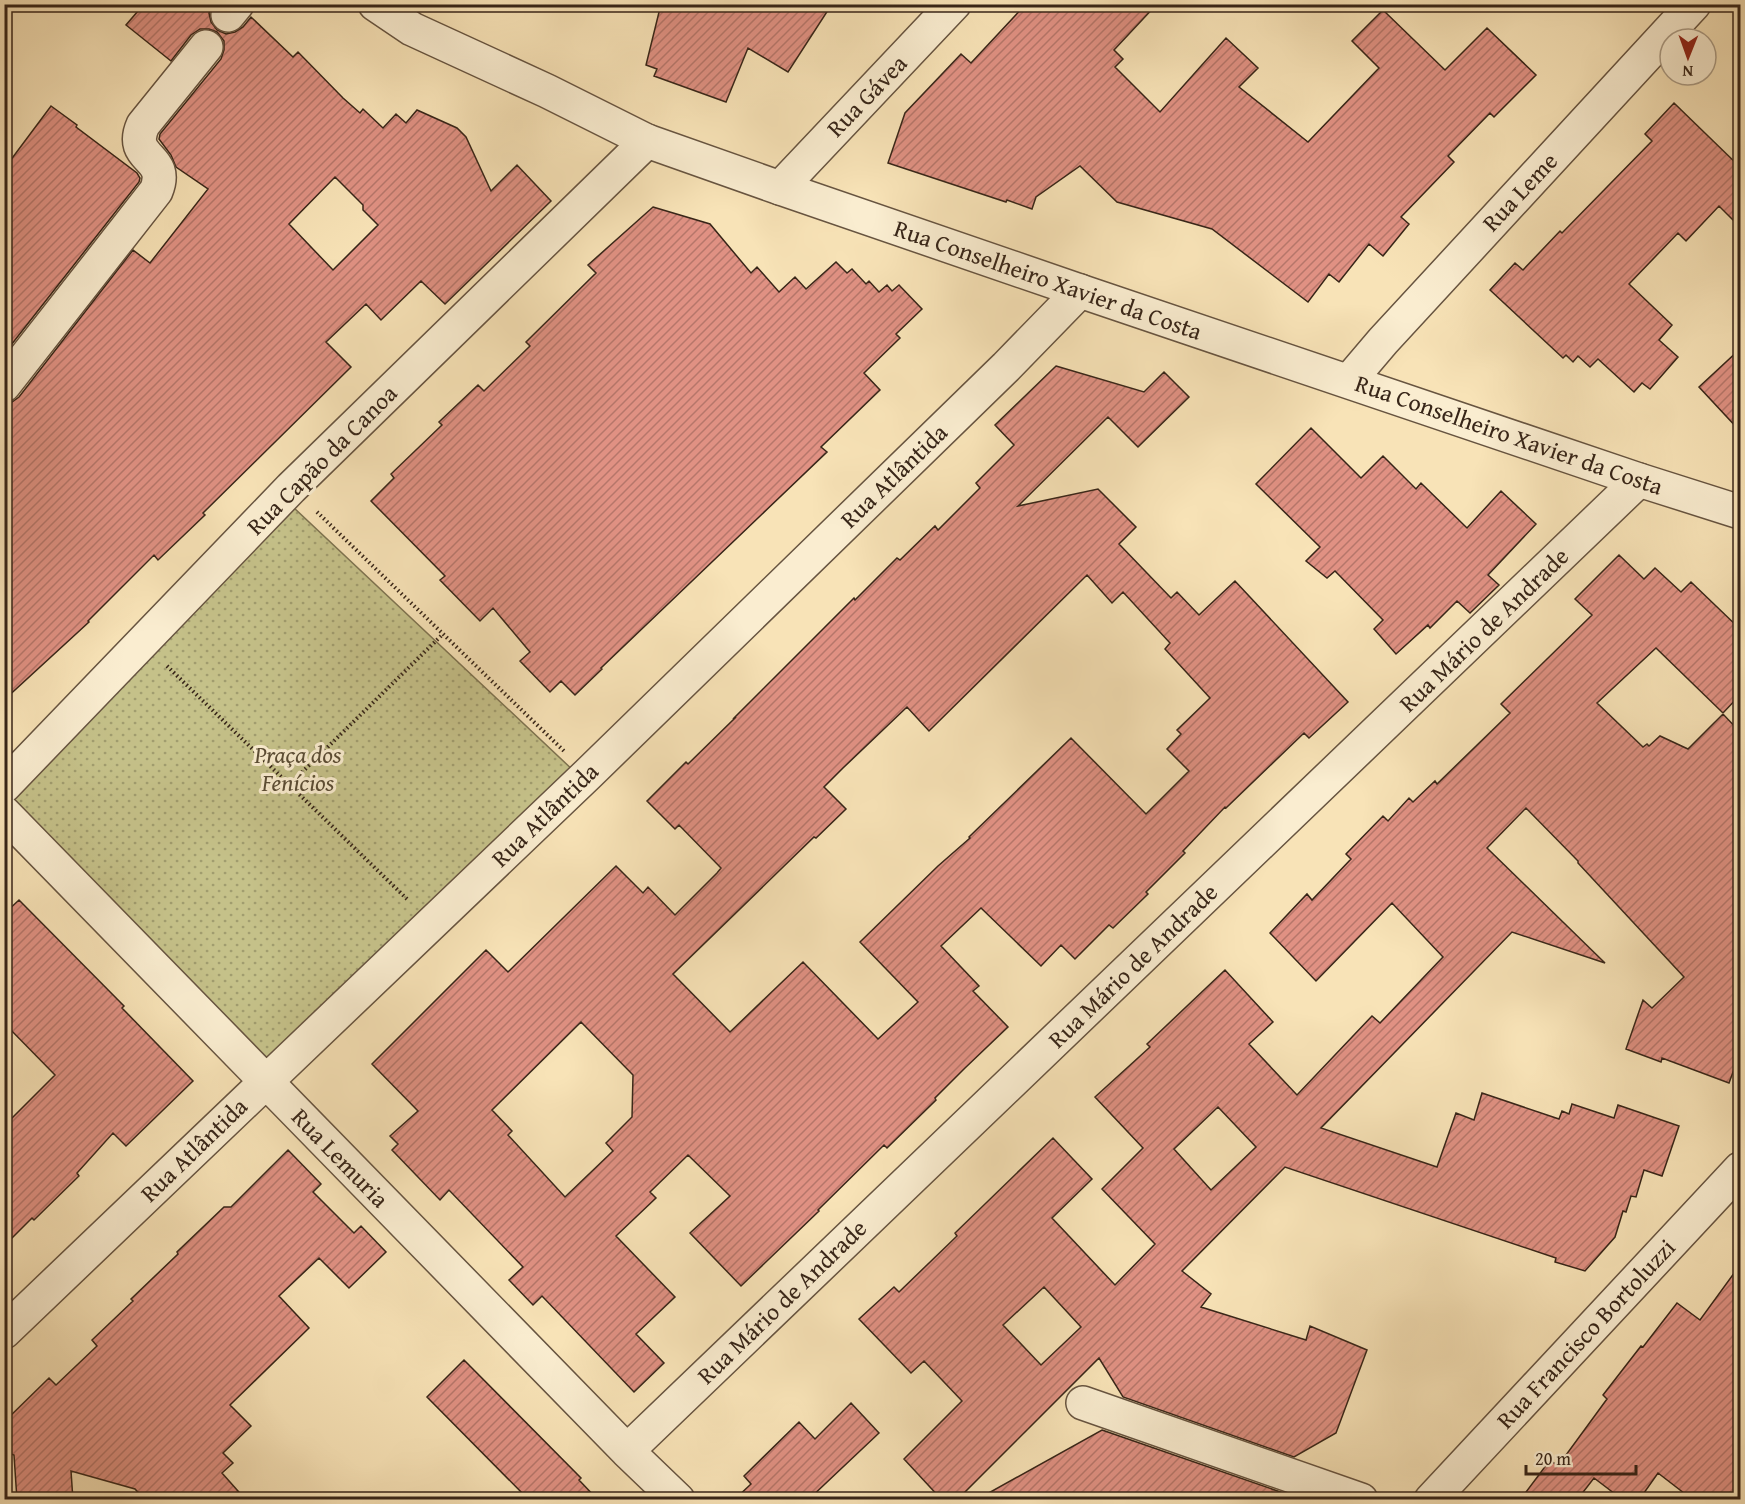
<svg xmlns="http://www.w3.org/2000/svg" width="1745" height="1504" font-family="'Gentium Book Plus',serif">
  <defs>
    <pattern id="park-dots" width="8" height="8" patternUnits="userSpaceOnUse" patternTransform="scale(1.5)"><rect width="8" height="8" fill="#c5c189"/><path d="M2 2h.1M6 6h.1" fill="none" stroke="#a19d6f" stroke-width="1.8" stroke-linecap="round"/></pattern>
    <pattern id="building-hatch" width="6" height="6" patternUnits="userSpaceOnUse" patternTransform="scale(1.5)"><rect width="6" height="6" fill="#e09183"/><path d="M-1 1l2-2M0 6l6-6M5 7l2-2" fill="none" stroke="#b6766a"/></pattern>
  </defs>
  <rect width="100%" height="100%" fill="#f8e3b7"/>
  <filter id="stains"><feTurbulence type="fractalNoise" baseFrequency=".00333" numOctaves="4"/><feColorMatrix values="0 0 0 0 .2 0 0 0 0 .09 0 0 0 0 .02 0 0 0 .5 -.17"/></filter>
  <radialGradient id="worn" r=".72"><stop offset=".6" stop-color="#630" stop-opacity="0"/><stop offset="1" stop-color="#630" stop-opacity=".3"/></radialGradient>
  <path fill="url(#park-dots)" stroke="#7e7350" stroke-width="1.5" d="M293 507 576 773 420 911 266 1065 7 797Z"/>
  <path fill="url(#building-hatch)" stroke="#372518" stroke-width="1.5" fill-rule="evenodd" d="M144 4H213L209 13 211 22 217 30 226 34 235 32 243 27 251 17 293 57 298 52 343 98 360 113 363 109 383 128 396 114 406 123 417 110 457 128 466 137 491 191 517 165 551 201 445 304 421 281 381 320 366 304 326 342 351 367 203 513 205 515 158 560 154 555 88 621 89 622 4 700V403L12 402 19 397 133 250 150 263 208 189 176 167 171 155 159 139 160 134 221 59 224 50V41L217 32 209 29H200L191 35 171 61 126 25ZM335 177 363 205V210L378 225 333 270 289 224Z
    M661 4H832L788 72 748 48 726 102 654 76 657 69 646 65Z
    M1026 4H1157L1114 50 1123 59 1115 67 1160 112 1226 38 1258 68 1239 87 1308 142 1379 68 1352 41 1383 10 1445 70 1487 28 1536 75 1494 117 1490 113 1448 156 1454 162 1401 217 1409 224 1383 256 1369 244 1339 282 1329 274 1308 302 1212 229 1117 202 1080 166 1036 197 1032 209 1007 200 1006 202 888 163 905 113 961 54 971 63Z
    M1674 103 1740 167V227L1719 206 1686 241 1678 233 1629 284 1672 325 1659 340 1678 357 1650 389 1642 383 1634 392 1598 359 1590 367 1578 356 1573 362 1566 355 1563 358 1490 290 1515 263 1523 270 1560 231 1562 233 1652 141 1645 134Z
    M51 106 77 125 76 127 137 173 140 178 139 182 4 354V169Z
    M653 207 710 224 751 273 757 267 779 292 795 277 806 289 836 262 847 273 852 269 866 284 869 281 879 292 887 285 892 291 899 285 922 309 896 334 900 338 864 373 880 390 821 447 827 452 601 668 602 669 575 695 561 681 550 692 520 661 530 652 493 608 480 621 440 580 445 576 371 501 394 478 391 474 442 425 439 422 478 385 484 391 530 346 526 342 596 273 588 265Z
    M1740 349V431L1699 387Z
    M1056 366 1144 392 1164 372 1189 397 1138 447 1108 417 1018 506 1098 489 1136 527 1119 544 1171 598 1177 592 1199 615 1235 581 1348 702 1309 738 1304 733 1226 808 1225 807 1183 851 1185 853 1146 892 1148 894 1113 928 1109 925 1075 959 1061 945 1041 966 981 908 941 946 979 986 973 991 1008 1027 965 1068 935 1098 936 1100 887 1148 884 1145 818 1210 819 1211 741 1286 690 1233 730 1196 688 1155 650 1192 656 1198 616 1236 675 1297 636 1334 664 1363 634 1392 542 1296 533 1305 509 1280 523 1267 449 1190 440 1200 392 1150 398 1144 390 1136 418 1111 372 1064 486 950 508 972 616 866 643 893 648 887 675 915 717 873 721 868 679 825 675 829 647 801 686 762 688 764 735 718H734L854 598 855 600 897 558 900 560 935 526 938 530 980 488 976 483 1014 445 995 425ZM1087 575 1112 603 1123 592 1170 643 1165 649 1210 698 1177 730 1181 734 1167 749 1189 771 1146 814 1071 738 969 837 970 838 938 866 860 942 918 1002 878 1039 803 962 730 1032 673 974 814 837 816 838 846 809 824 787 843 768 907 707 929 731ZM581 1022 633 1075 632 1117 606 1143 613 1151 565 1197 508 1135 512 1131 492 1110Z
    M1311 428 1361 478 1383 456 1416 489 1421 483 1467 528 1501 491 1536 524 1488 575 1499 585 1470 613 1457 601 1430 628 1428 625 1396 654 1374 629 1383 620 1335 571 1327 578 1306 561 1320 547 1256 484Z
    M1619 555 1644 579 1655 568 1681 592 1691 582 1740 629V695L1723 713 1656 648 1597 703 1643 747 1647 744 1649 746 1660 736 1688 749 1723 714 1740 732V1053L1729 1083 1662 1058 1661 1062 1626 1049 1643 1000 1652 1008 1684 977 1578 863V861L1526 808 1487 848 1605 963 1512 932 1321 1128 1437 1167 1456 1113 1474 1120 1482 1093 1559 1119 1562 1111 1569 1114 1572 1104 1614 1118 1618 1105 1679 1126 1662 1176 1644 1170 1636 1197 1631 1196 1626 1212 1623 1211 1615 1237 1585 1271 1555 1262 1556 1258 1285 1167 1182 1271 1211 1294 1201 1307 1306 1340 1310 1326 1367 1350 1336 1433 1294 1457 1123 1397 1099 1358 957 1500H942L904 1459 962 1401 924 1361 911 1373 859 1319 894 1287 899 1292 957 1236 955 1233 1053 1138 1092 1179 1052 1218 1115 1285 1155 1244 1102 1189 1143 1148 1095 1097 1150 1047 1147 1044 1225 970 1273 1022 1249 1044 1297 1095 1372 1016 1380 1023 1443 957 1392 903 1316 981 1270 933 1307 894 1312 900 1351 859 1346 854 1383 816 1388 821 1409 798 1413 802 1435 781 1437 784 1510 713 1501 704 1592 615 1575 599ZM1218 1107 1256 1147 1211 1190 1174 1149ZM1044 1287 1081 1327 1041 1365 1003 1325Z
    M19 900 124 1006 122 1008 193 1081 126 1146 113 1133 77 1173 79 1176 34 1220 32 1218 4 1246V1126L55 1075 4 1023V914Z
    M288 1150 321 1184 313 1192 354 1233 361 1226 386 1252 349 1288 319 1258 279 1296 309 1328 230 1405 251 1426 223 1453 233 1463 222 1473 246 1500H145L135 1489 71 1471 73 1500H17L14 1455 4 1452V1422L49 1378 56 1385 97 1346 92 1340 133 1301 131 1299 178 1254 177 1252 224 1207H231Z
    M1740 1265V1500H1693L1658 1473 1639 1500H1623L1594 1478 1577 1500H1520L1550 1460 1558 1466 1607 1399 1603 1395 1641 1346 1643 1347 1677 1303 1700 1320Z
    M464 1360 581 1478 579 1480 598 1500H529L427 1397Z
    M851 1403 879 1433 808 1500H734L751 1484 744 1476 799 1422 815 1439Z
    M1102 1430 1292 1496 1294 1500H976Z"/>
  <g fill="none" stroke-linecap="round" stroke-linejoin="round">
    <g stroke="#675440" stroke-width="36">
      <path id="minor" d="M228 15 237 4
        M780 188 954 4
        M1349 381 1383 341 1694 4
        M4 385 156 191C171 155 127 161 143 125L206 47
        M4 786 291 488 647 141
        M4 813 627 1451 678 1500
        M4 1332 588 774 1006 367 1080 291
        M1083 1403 1361 1500
        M627 1451 1639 480
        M1431 1500 1740 1169"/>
    </g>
    <g stroke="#675440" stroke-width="36">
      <path id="tertiary" d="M375 4 412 29 547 91 647 141 780 188 1080 291 1639 480 1740 512"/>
    </g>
    <path stroke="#372518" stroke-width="4" stroke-dasharray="1.5 3" stroke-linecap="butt" d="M317 512 564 751
      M167 666 407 899
      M289 785 443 634"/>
    <use href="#minor" stroke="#faedd0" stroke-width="33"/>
    <use href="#tertiary" stroke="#faedd0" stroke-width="33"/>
  </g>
  <g text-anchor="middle" stroke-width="6" stroke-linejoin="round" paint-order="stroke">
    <g font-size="24" fill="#372518" stroke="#faedd0">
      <text transform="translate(867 96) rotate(-46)" y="8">Rua Gávea</text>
      <text transform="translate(1520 192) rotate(-47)" y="8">Rua Leme</text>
      <text transform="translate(1048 280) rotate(19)" y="8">Rua Conselheiro Xavier da Costa</text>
      <text transform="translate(1509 435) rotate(19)" y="8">Rua Conselheiro Xavier da Costa</text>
      <text transform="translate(322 460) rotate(-45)" y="8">Rua Capão da Canoa</text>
      <text transform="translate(894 476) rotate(-44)" y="8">Rua Atlântida</text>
      <text transform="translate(1484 630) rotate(-44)" y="8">Rua Mário de Andrade</text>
      <text transform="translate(545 815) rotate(-44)" y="8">Rua Atlântida</text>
      <text transform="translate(1133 966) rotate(-44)" y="8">Rua Mário de Andrade</text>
      <text transform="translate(194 1150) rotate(-44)" y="8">Rua Atlântida</text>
      <text transform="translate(340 1158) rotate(46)" y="8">Rua Lemuria</text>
      <text transform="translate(782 1302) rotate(-44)" y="8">Rua Mário de Andrade</text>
      <text transform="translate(1586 1334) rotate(-47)" y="8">Rua Francisco Bortoluzzi</text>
    </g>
    <g font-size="24" font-style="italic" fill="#5a4c34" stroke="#faedd0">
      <text x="298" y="763">Praça dos<tspan x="298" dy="28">Fenícios</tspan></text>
    </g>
  </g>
  <rect width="1745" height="1504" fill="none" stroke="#f8e3b7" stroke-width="24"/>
  <rect x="6" y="6" width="1733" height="1492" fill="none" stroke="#372518" stroke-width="3"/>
  <rect x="12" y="12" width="1721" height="1480" fill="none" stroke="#372518" stroke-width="1.5"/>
  <g transform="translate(1688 57) rotate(181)"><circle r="28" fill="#faedd0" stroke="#ac9d86" stroke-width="1.5"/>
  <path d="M0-4.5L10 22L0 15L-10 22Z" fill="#8f2418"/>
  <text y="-9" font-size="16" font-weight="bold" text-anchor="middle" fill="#372518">N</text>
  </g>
  <path d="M1526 1465v9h110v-9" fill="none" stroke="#372518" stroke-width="3"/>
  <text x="1535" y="1465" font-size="18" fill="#372518" stroke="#faedd0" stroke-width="4.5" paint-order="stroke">20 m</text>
  <rect width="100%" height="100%" filter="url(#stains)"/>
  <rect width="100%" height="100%" fill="url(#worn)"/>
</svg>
